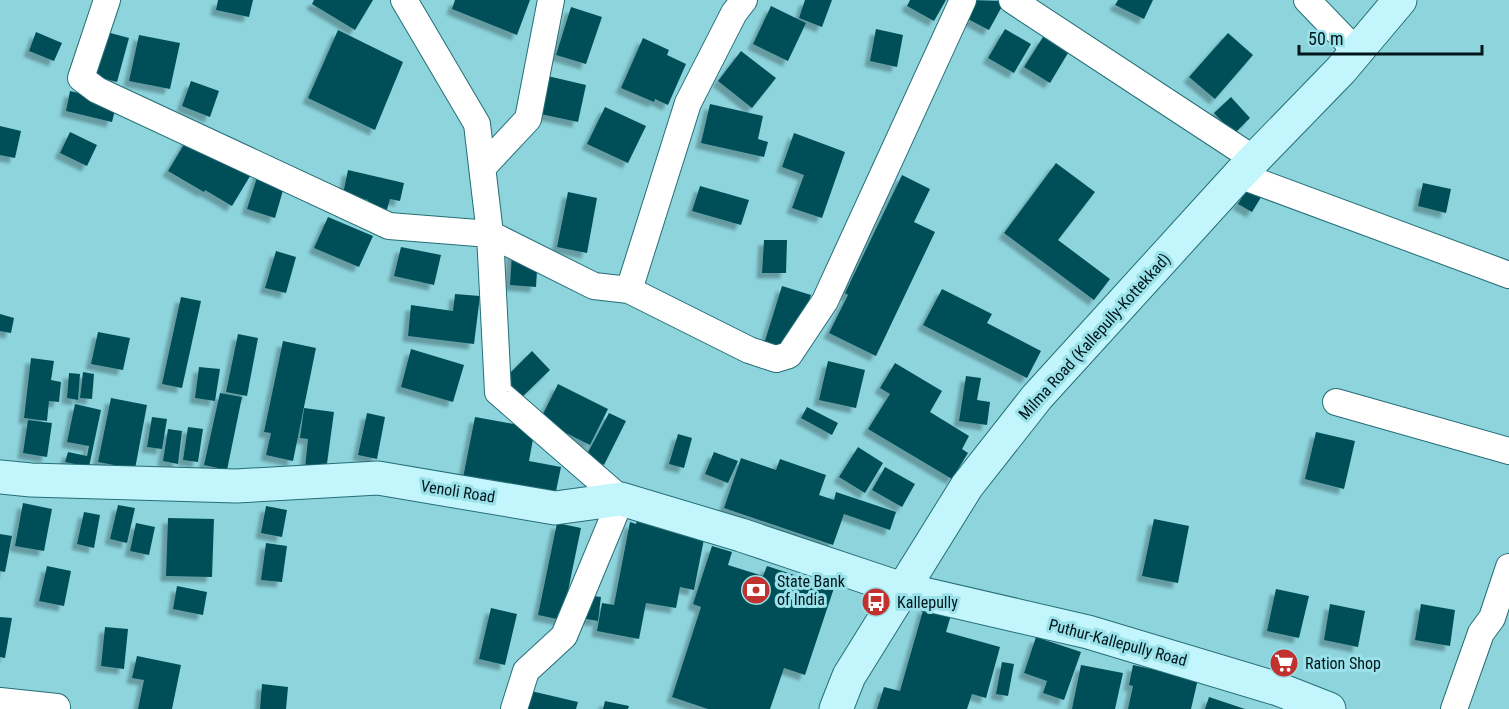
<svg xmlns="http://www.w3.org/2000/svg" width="1509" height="709" font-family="'Roboto Condensed',sans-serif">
  <defs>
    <filter id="shadow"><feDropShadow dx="-5.5" dy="5.5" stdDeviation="1.5" flood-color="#0004"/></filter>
  </defs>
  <rect width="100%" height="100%" fill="#8dd4dd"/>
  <path fill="#055058" filter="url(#shadow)" d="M218 0H253L249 17 216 10Z
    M314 0H373L355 30 312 4Z
    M455 0H530L517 35 452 9Z
    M805 0H832L822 27 799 18Z
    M910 0H946L934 21 907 6Z
    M971 0 1005 1 989 30 962 16Z
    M1118 0H1153L1144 19 1115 5Z
    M771 6 806 23 788 61 753 44Z
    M571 7 602 17 586 64 556 55Z
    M876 29 903 35 897 67 870 61Z
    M1005 29 1031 44 1014 73 988 58Z
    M338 30 403 62 375 130 308 98Z
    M103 31 129 38 117 82 90 75Z
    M36 32 62 43 54 61 29 51Z
    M1228 33 1253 55 1215 99 1189 77Z
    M139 35 180 43 170 89 129 81Z
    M1043 37 1068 53 1050 83 1024 67Z
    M643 38 669 50 667 55 686 64 668 105 655 99 654 102 621 88Z
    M741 51 776 78 752 108 718 81Z
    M539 74 586 85 578 122 531 112Z
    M191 81 219 91 210 117 182 106Z
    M70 91 117 102 112 122 66 111Z
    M1231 97 1250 118 1234 134 1214 113Z
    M710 104 763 116 758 139 768 142 764 157 701 143Z
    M605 107 646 126 628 163 587 144Z
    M0 126 21 131 15 158 0 155Z
    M195 126 258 163 232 206 205 190 204 192 168 171Z
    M70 132 97 145 87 166 60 153Z
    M794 133 845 152 822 218 792 208 804 175 782 167Z
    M1056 163 1095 192 1058 240 1110 279 1094 300 1004 233Z
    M261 165 288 173 275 218 247 209Z
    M348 170 404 183 400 201 390 199 385 216 365 211 368 200 343 194Z
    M902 175 930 189 914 222 935 232 876 356 829 333 848 295 845 293Z
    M1423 183 1451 189 1446 213 1418 206Z
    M700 186 749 200 741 225 692 211Z
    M1249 186 1263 194 1252 212 1238 204Z
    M568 192 597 198 587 253 557 247Z
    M328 217 373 236 359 267 314 248Z
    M764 240H787L786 273H762Z
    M401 247 441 255 434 285 394 276Z
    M276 251 296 257 286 293 265 288Z
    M512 253 538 254 536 287 510 285Z
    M782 286 811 295 792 354 764 344Z
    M942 289 992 314 987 323 1041 351 1027 378 923 325Z
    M455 294 480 296 474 344 408 336 411 305 453 311Z
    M181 297 201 301 182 388 162 384Z
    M0 314 14 318 11 333 0 331Z
    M98 332 130 338 123 370 91 364Z
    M238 334 258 338 247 396 226 392Z
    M283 341 316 348 293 461 266 455 271 433 264 432Z
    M411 349 464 365 453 402 401 387Z
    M532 351 550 370 520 399 502 381Z
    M31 358 54 361 51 380 61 382 59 402 49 401 47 421 24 418Z
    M828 361 865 370 856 408 819 400Z
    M895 363 942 391 930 412 969 436 962 449 968 453 952 479 868 429 890 394 880 388Z
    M199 367 220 369 215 401 195 398Z
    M83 372 94 374 92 399 80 398Z
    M69 373 80 374 78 400 67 398Z
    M966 376 981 378 977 400 990 402 987 425 959 421Z
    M558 384 608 409 590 445 540 420Z
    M220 393 242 397 227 470 204 465Z
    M111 398 147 405 135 469 98 462Z
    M75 404 101 410 89 467 65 462 68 452 87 456 89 446 67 442Z
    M807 407 838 423 832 435 801 418Z
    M304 408 334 412 326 471 305 468 308 439 300 438Z
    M367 413 385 417 377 459 358 455Z
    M609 413 626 421 604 465 586 456Z
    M152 417 167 419 162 449 147 447Z
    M475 417 535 428 529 461 561 467 555 496 463 478Z
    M28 420 52 423 47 457 23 453Z
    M188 427 203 429 198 462 183 460Z
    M168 429 182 431 178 464 163 461Z
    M1316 432 1355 441 1344 489 1305 479Z
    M678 434 692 438 684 468 669 464Z
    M858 447 883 463 865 493 839 477Z
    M714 452 738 461 728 483 705 474Z
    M741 458 776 470 780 459 826 475 819 495 834 500 836 492 896 512 890 530 844 514 833 545 724 508Z
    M885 467 915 484 902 507 872 490Z
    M23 503 52 509 44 551 15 546Z
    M118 505 135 508 127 543 110 539Z
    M266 506 287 510 282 537 261 533Z
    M84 512 100 515 94 548 77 544Z
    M168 518 214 519 212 577 166 576Z
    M1154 519 1189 526 1178 583 1142 576Z
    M637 521 705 534 694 590 680 587 676 608 646 603 639 639 597 631 602 603 614 605 630 522 636 524Z
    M136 523 155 527 149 555 130 551Z
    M557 523 581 528 562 620 538 615Z
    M0 534 12 536 5 572 0 571Z
    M266 543 287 546 282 582 261 580Z
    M712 546 732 552 728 565 763 576 767 566 834 588 805 675 784 668 770 709H708L672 697 701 607 693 604Z
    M47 566 71 571 64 606 39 601Z
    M177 586 207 592 203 615 173 609Z
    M1276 589 1309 596 1299 638 1267 631Z
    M585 595 601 597 598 621 581 618Z
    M1330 604 1365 611 1358 647 1324 640Z
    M1421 604 1455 610 1450 646 1415 640Z
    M924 607 951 615 946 632 1000 647 986 698 972 694 967 709H877L884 687 900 691Z
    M491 608 517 614 505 665 479 659Z
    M0 617 12 618 5 658 0 657Z
    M105 627 128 629 124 669 101 666Z
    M1036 637 1081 652 1064 700 1043 693 1047 681 1024 673Z
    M137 656 181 665 172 709H138L144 680 132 678Z
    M1002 662 1014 664 1008 696 996 694Z
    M1081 665 1123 673 1115 709H1072Z
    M1133 665 1198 679 1191 709H1128L1133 686 1129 685Z
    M262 684 288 687 286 709H260Z
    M531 691 578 702 576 709H527Z
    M1209 697 1245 709H1205Z
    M605 701 629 706 628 709H603Z"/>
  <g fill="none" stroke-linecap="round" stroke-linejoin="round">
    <g stroke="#266e77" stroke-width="28">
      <path id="street" d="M107 0 81 78 97 90 389 226 490 234 594 286 629 290 749 350 776 359 789 355 825 301 963 0
        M404 0 477 124 490 234 498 392 621 499 564 636 526 671 514 709
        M1012 0 1254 159
        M1307 0 1357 52
        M483 167 528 119 551 0
        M1239 175 1509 275
        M629 290 688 103 734 13 744 0
        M1336 402 1509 451
        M0 701 57 707
        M1454 709 1481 633 1492 618 1509 567"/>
    </g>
    <g stroke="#266e77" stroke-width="35">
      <path id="secondary" d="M0 477 31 480 236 486 378 478 555 508 621 499 741 535 902 589 1088 632 1278 689 1329 709
        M836 709 849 676 967 486 1037 397 1239 175 1341 70 1400 0"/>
    </g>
    <use href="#street" stroke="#fff" stroke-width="26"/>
    <use href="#secondary" stroke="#c2f6fc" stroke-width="33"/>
  </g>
  <defs>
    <g id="bank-disc" transform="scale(1.5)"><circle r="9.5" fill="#c1322f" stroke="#9ae1ea"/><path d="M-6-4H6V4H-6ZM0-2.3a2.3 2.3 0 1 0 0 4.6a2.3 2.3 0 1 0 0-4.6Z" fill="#fff"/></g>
    <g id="bus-disc" transform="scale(1.5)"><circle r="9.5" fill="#c1322f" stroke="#9ae1ea"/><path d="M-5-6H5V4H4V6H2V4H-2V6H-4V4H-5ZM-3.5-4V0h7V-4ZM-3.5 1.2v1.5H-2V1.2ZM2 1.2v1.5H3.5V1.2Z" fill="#fff"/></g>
    <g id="supermarket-disc" transform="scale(1.5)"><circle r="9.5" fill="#c1322f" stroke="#9ae1ea"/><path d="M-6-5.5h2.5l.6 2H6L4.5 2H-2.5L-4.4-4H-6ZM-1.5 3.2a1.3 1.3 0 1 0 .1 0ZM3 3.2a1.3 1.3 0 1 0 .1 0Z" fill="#fff"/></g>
  </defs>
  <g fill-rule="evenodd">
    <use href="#bank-disc" x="756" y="590"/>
    <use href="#bus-disc" x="876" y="602"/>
    <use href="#supermarket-disc" x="1284" y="663"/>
  </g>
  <g text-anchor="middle" stroke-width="6" stroke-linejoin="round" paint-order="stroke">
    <g font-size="16" fill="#00161a" stroke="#9ae1ea">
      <text transform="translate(1094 336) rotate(-48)" y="6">Milma Road (Kallepully-Kottekkad)</text>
      <text transform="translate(458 491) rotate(9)" y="6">Venoli Road</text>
      <text transform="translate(1118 642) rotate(15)" y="6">Puthur-Kallepully Road</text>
    </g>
    <g font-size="16" fill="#00161a" stroke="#9ae1ea" text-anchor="start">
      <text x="777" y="587">State Bank<tspan x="777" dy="18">of India</tspan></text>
      <text x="897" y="608">Kallepully</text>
      <text x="1305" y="669">Ration Shop</text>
    </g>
  </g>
  <path d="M1299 45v9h183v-9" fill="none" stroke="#00161a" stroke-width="3"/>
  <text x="1308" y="45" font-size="18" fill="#00161a" stroke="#9ae1ea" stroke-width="4.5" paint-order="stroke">50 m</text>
</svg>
